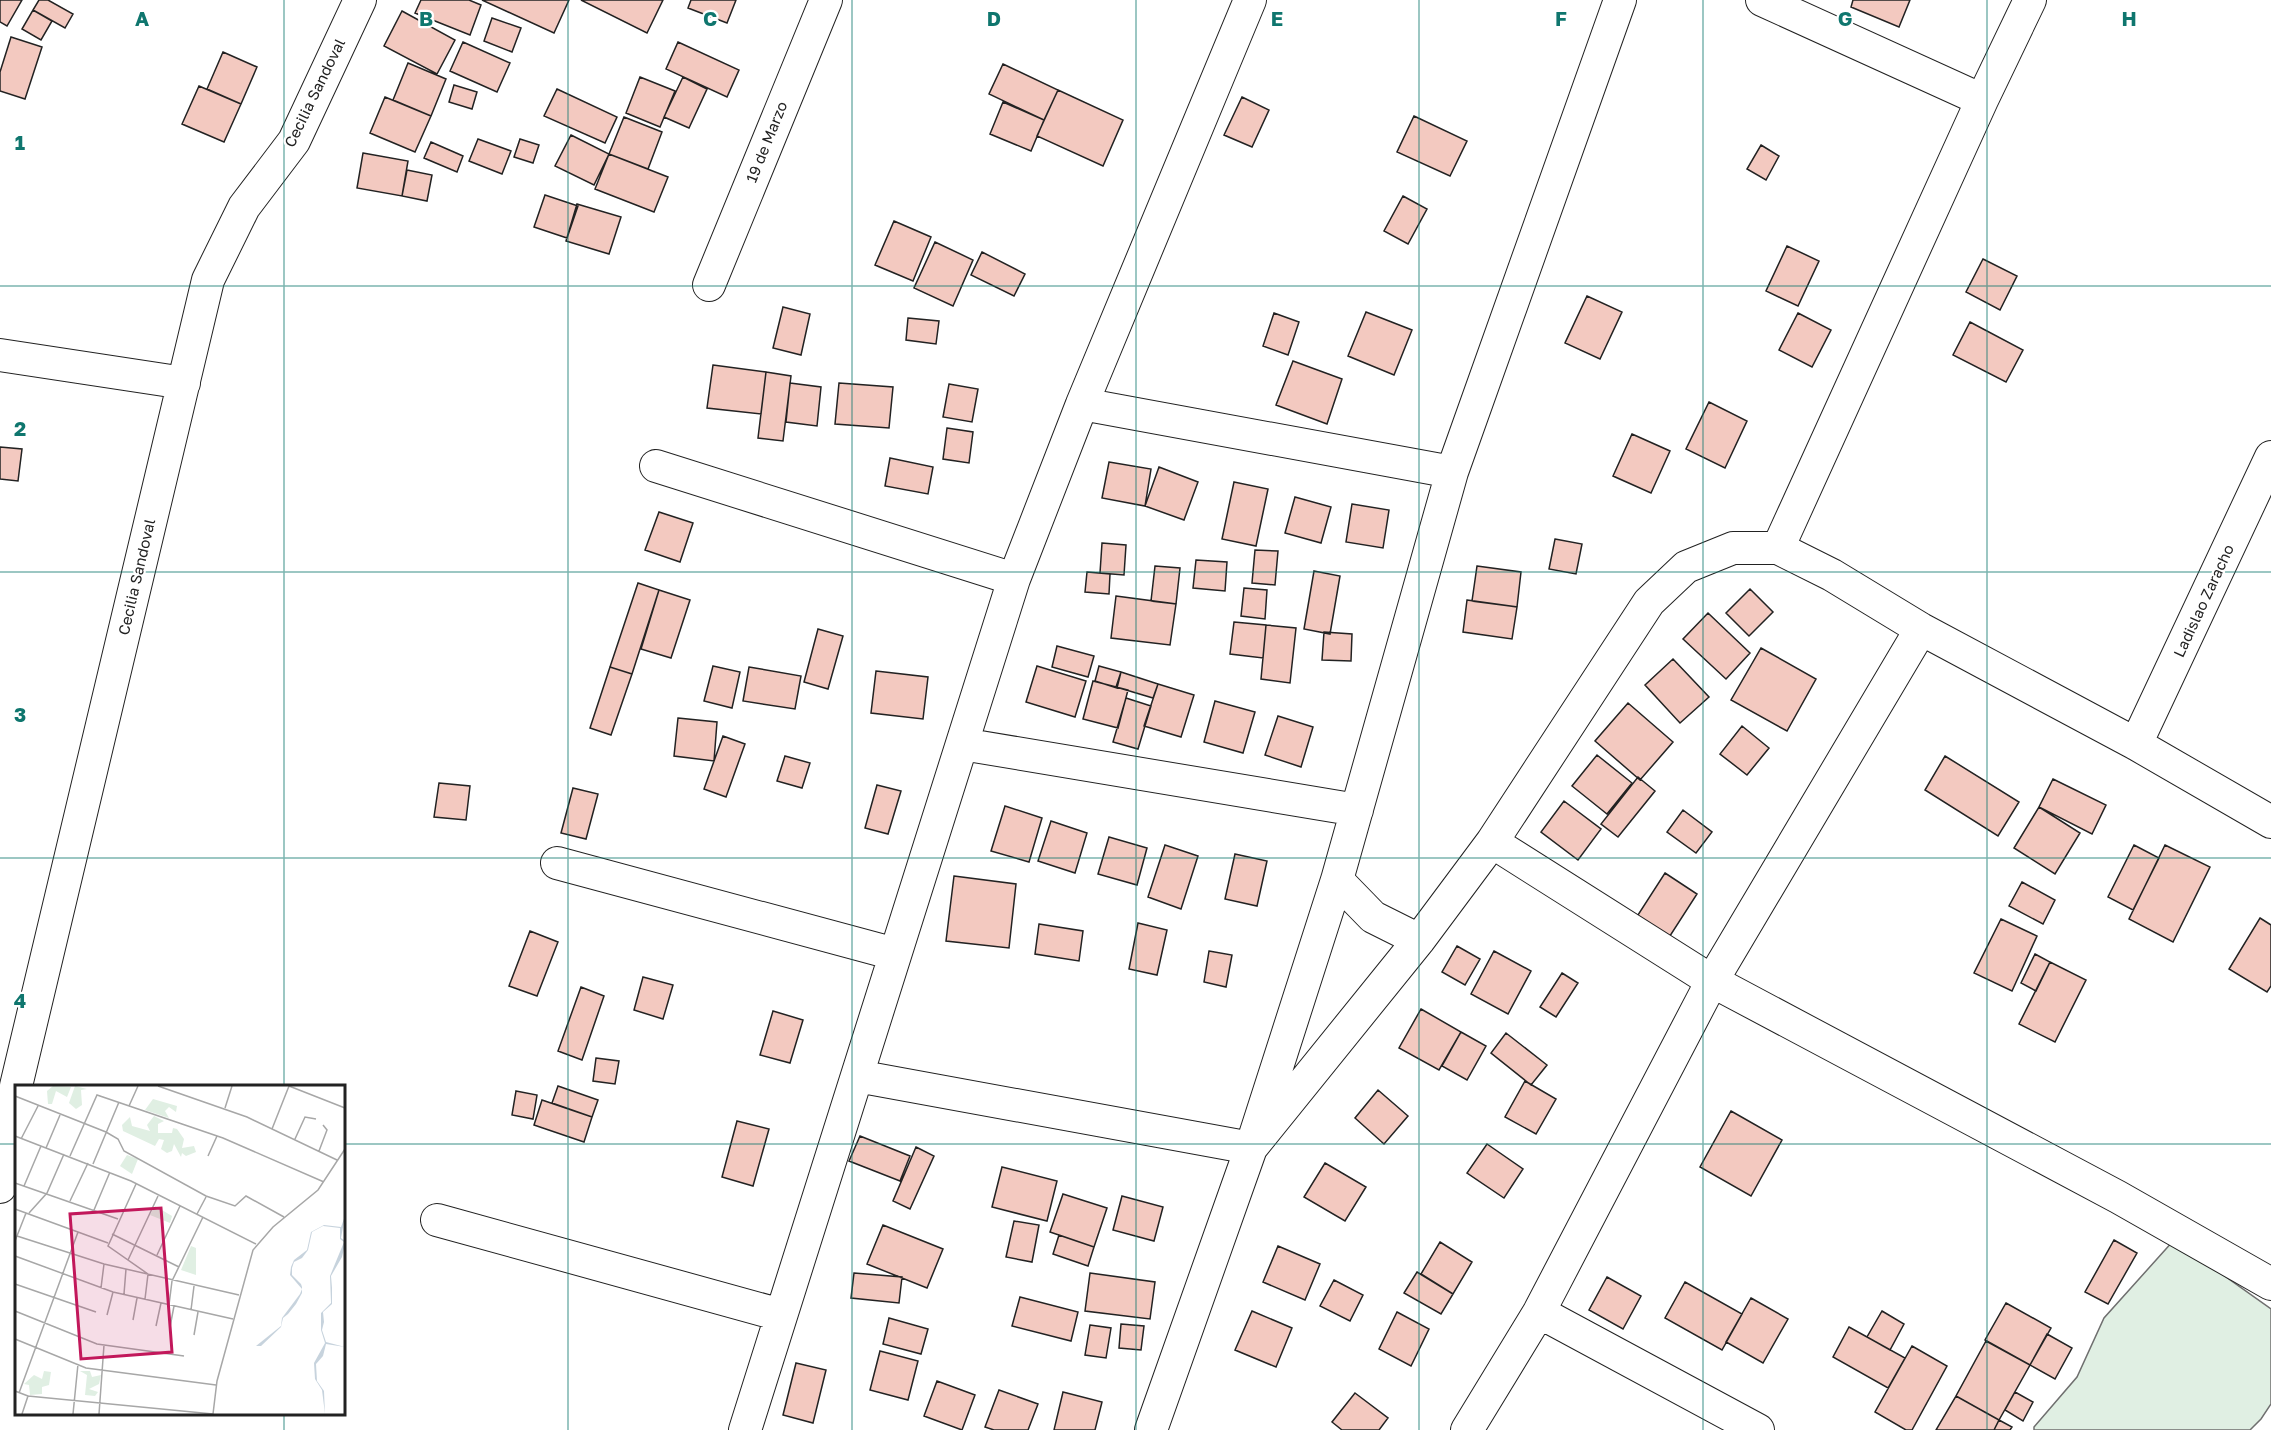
<svg xmlns="http://www.w3.org/2000/svg" width="2271" height="1430" font-family="'Golos Text',sans-serif">
  <rect width="100%" height="100%" fill="#fff"/>
  <path fill="#e0efe3" stroke="#6f6f6f" stroke-width="1.5" d="M2174 1240 2271 1309V1404L2261 1419 2250 1430H2034V1427L2077 1377 2104 1318Z"/>
  <path fill="#f3c9c0" stroke="#222" stroke-width="1.5" d="M0 0H22L7 26 0 22Z
    M39 0H48L73 14 65 28 33 10Z
    M421 0H469L481 5 470 35 415 13Z
    M482 0H569L554 33Z
    M581 0H663L647 33Z
    M691 0H736L727 23 688 8Z
    M1853 0H1910L1899 27 1851 7Z
    M33 10 52 21 41 40 22 29Z
    M402 11 455 40 437 74 384 46Z
    M492 18 521 28 512 52 484 41Z
    M11 37 42 47 25 99 0 91V72Z
    M463 42 510 63 497 92 450 71Z
    M678 42 739 70 727 97 666 69Z
    M223 52 257 67 241 104 207 89Z
    M408 63 446 79 431 116 393 100Z
    M1003 64 1058 90 1044 120 989 94Z
    M640 77 675 91 660 127 626 113Z
    M683 77 707 89 689 128 664 117Z
    M454 85 477 92 472 109 449 102Z
    M199 86 241 104 224 142 182 124Z
    M557 89 617 117 605 143 544 116Z
    M1058 90 1123 120 1103 166 1037 136Z
    M385 97 431 116 415 152 370 133Z
    M1242 97 1269 110 1252 147 1224 135Z
    M1003 102 1044 120 1031 151 990 134Z
    M1414 116 1467 141 1450 176 1397 152Z
    M624 117 662 132 648 169 609 154Z
    M571 135 609 154 594 185 555 166Z
    M478 139 511 151 502 174 469 161Z
    M520 139 539 145 533 163 514 157Z
    M431 142 463 156 457 172 424 158Z
    M1761 145 1779 156 1766 180 1747 169Z
    M363 153 408 161 402 196 357 188Z
    M609 154 668 177 654 212 595 189Z
    M407 170 432 175 427 201 402 196Z
    M545 195 578 206 567 238 534 227Z
    M1403 196 1427 209 1408 244 1384 231Z
    M577 204 621 217 609 254 566 241Z
    M894 221 931 237 913 281 875 265Z
    M935 242 973 260 953 306 914 288Z
    M1787 246 1819 261 1798 306 1766 291Z
    M982 252 1025 274 1014 296 971 275Z
    M1983 259 2017 276 2000 310 1966 292Z
    M1587 296 1622 312 1600 359 1565 343Z
    M783 307 810 314 801 355 773 348Z
    M1366 312 1412 330 1394 375 1348 356Z
    M1274 313 1299 322 1288 355 1263 346Z
    M1798 313 1831 330 1812 367 1779 350Z
    M908 318 939 321 936 344 906 340Z
    M1970 322 2023 350 2006 382 1953 355Z
    M1293 361 1342 379 1327 424 1276 405Z
    M713 365 766 372 761 414 707 408Z
    M766 372 791 376 783 441 758 438Z
    M790 383 821 387 817 426 786 422Z
    M839 383 893 387 889 428 835 424Z
    M949 384 978 389 972 422 943 417Z
    M1709 402 1747 421 1725 468 1686 449Z
    M947 428 973 432 969 463 943 459Z
    M1632 434 1670 451 1651 493 1613 476Z
    M0 447 22 449 18 481 0 479Z
    M890 458 933 467 928 494 885 486Z
    M1109 462 1151 469 1145 506 1102 498Z
    M1159 467 1198 482 1184 520 1145 506Z
    M1234 482 1268 489 1256 546 1222 539Z
    M1295 497 1331 507 1321 543 1285 533Z
    M1352 504 1389 510 1383 548 1346 542Z
    M659 512 693 523 680 562 645 550Z
    M1555 539 1582 544 1576 574 1549 569Z
    M1102 543 1126 545 1124 575 1100 573Z
    M1255 550 1278 551 1275 585 1252 583Z
    M1196 560 1227 562 1225 591 1193 588Z
    M1155 566 1180 568 1176 604 1151 601Z
    M1477 566 1521 572 1517 607 1472 601Z
    M1314 571 1340 576 1330 634 1304 629Z
    M1087 572 1110 574 1109 594 1085 592Z
    M638 583 659 590 632 674 610 667Z
    M1244 588 1267 590 1265 619 1241 616Z
    M1750 589 1773 612 1749 636 1726 613Z
    M659 590 690 600 671 658 641 649Z
    M1116 596 1176 604 1170 645 1111 638Z
    M1467 600 1517 607 1512 639 1463 632Z
    M1708 613 1750 653 1726 679 1683 639Z
    M1234 622 1266 625 1263 658 1230 654Z
    M1266 625 1296 628 1290 683 1261 679Z
    M818 629 843 636 828 689 804 682Z
    M1324 632 1352 634 1351 661 1322 660Z
    M1057 646 1094 656 1088 677 1052 667Z
    M1761 648 1816 679 1787 731 1731 700Z
    M1673 659 1709 697 1680 723 1645 685Z
    M713 666 740 672 732 708 704 701Z
    M1037 666 1086 681 1075 717 1026 702Z
    M1099 666 1121 672 1117 688 1095 681Z
    M610 667 632 674 611 735 590 728Z
    M749 667 801 676 795 709 743 701Z
    M876 671 928 677 923 719 871 713Z
    M1121 672 1158 684 1153 698 1116 687Z
    M1093 681 1128 690 1118 728 1083 719Z
    M1158 684 1194 695 1181 737 1144 726Z
    M1126 698 1151 706 1138 749 1113 742Z
    M1215 701 1255 712 1243 753 1204 742Z
    M1628 703 1673 742 1640 780 1595 741Z
    M1278 716 1313 727 1301 767 1265 755Z
    M678 718 717 722 714 761 674 756Z
    M1742 726 1769 748 1747 775 1720 754Z
    M723 736 745 744 726 797 704 789Z
    M1597 755 1632 783 1607 814 1572 786Z
    M785 756 810 763 802 788 777 781Z
    M1945 756 2019 802 1998 836 1925 790Z
    M1638 777 1655 791 1618 837 1601 824Z
    M2053 779 2106 805 2092 834 2039 807Z
    M439 783 470 786 466 820 434 817Z
    M877 785 901 791 888 834 865 828Z
    M573 788 598 794 586 839 561 833Z
    M1564 801 1601 829 1578 860 1541 832Z
    M1005 806 1042 818 1029 862 991 851Z
    M2039 807 2080 833 2055 874 2014 848Z
    M1683 810 1712 832 1696 853 1667 832Z
    M1051 821 1087 833 1075 873 1038 861Z
    M1109 837 1147 848 1137 885 1098 874Z
    M1165 845 1198 856 1181 909 1148 897Z
    M2134 845 2159 858 2133 910 2108 897Z
    M2165 845 2210 867 2173 942 2129 919Z
    M1235 854 1267 861 1257 906 1225 899Z
    M1665 873 1697 894 1668 939 1636 918Z
    M954 876 1016 884 1009 948 946 941Z
    M2022 882 2055 900 2043 924 2009 906Z
    M2260 918 2271 925V986L2267 992 2229 969Z
    M2001 919 2037 936 2012 991 1974 973Z
    M1138 923 1167 930 1157 975 1129 969Z
    M1039 924 1083 931 1079 961 1035 954Z
    M530 931 558 942 537 996 509 986Z
    M1457 946 1480 959 1465 985 1442 972Z
    M1209 951 1232 955 1226 987 1204 982Z
    M1494 951 1531 971 1508 1014 1471 994Z
    M2035 954 2050 962 2036 991 2021 983Z
    M2050 962 2086 980 2055 1042 2019 1024Z
    M1562 973 1578 983 1556 1017 1540 1007Z
    M643 977 673 985 663 1019 634 1010Z
    M581 987 604 996 582 1060 558 1051Z
    M1421 1009 1461 1032 1439 1070 1399 1048Z
    M773 1011 803 1020 790 1063 760 1055Z
    M1461 1032 1486 1046 1467 1080 1442 1066Z
    M1506 1033 1547 1065 1531 1085 1491 1053Z
    M596 1058 619 1061 615 1084 593 1081Z
    M1525 1081 1556 1099 1536 1134 1505 1117Z
    M558 1086 598 1100 592 1117 552 1103Z
    M1378 1090 1408 1116 1384 1144 1355 1118Z
    M516 1091 537 1095 533 1119 512 1115Z
    M542 1100 592 1117 584 1142 534 1125Z
    M1731 1111 1782 1140 1751 1196 1700 1167Z
    M737 1121 769 1129 753 1186 722 1177Z
    M860 1136 910 1156 900 1181 849 1161Z
    M1487 1144 1523 1169 1504 1198 1467 1173Z
    M916 1147 934 1156 910 1209 893 1201Z
    M1325 1163 1366 1187 1345 1221 1304 1197Z
    M1002 1167 1057 1181 1047 1221 992 1207Z
    M1063 1194 1107 1208 1094 1247 1050 1232Z
    M1122 1196 1163 1207 1154 1241 1113 1230Z
    M1014 1221 1039 1225 1032 1262 1006 1257Z
    M883 1225 943 1249 927 1288 867 1264Z
    M1059 1235 1094 1247 1088 1266 1053 1254Z
    M2114 1240 2137 1253 2108 1304 2085 1292Z
    M1440 1242 1472 1262 1453 1294 1421 1274Z
    M1278 1246 1320 1264 1305 1300 1263 1282Z
    M1417 1272 1453 1294 1441 1314 1404 1293Z
    M854 1273 902 1277 899 1303 851 1298Z
    M1090 1273 1155 1282 1150 1319 1085 1311Z
    M1607 1277 1641 1296 1623 1329 1589 1310Z
    M1334 1280 1363 1295 1350 1321 1320 1306Z
    M1685 1282 1742 1314 1722 1350 1665 1318Z
    M1020 1297 1078 1312 1071 1341 1012 1326Z
    M1751 1298 1788 1319 1763 1363 1726 1342Z
    M2006 1303 2051 1328 2030 1365 1985 1340Z
    M1252 1311 1292 1328 1276 1367 1235 1350Z
    M1882 1311 1904 1324 1890 1350 1867 1337Z
    M1397 1312 1429 1329 1411 1366 1379 1349Z
    M889 1318 928 1329 921 1354 883 1344Z
    M1121 1324 1144 1326 1141 1350 1119 1348Z
    M1090 1325 1111 1328 1106 1358 1085 1355Z
    M1849 1327 1905 1358 1888 1388 1833 1357Z
    M2047 1334 2072 1348 2055 1379 2030 1365Z
    M1986 1341 2030 1365 1999 1420 1956 1396Z
    M1912 1346 1947 1366 1912 1430H1906L1875 1412Z
    M880 1351 918 1361 908 1400 870 1390Z
    M796 1363 826 1370 813 1423 783 1415Z
    M937 1381 975 1395 962 1430 924 1416Z
    M999 1390 1038 1404 1028 1430H994L985 1427Z
    M1063 1392 1102 1402 1095 1430H1054Z
    M2015 1392 2033 1402 2023 1421 2005 1410Z
    M1355 1393 1388 1418 1379 1430H1342L1332 1422Z
    M1956 1396 1999 1420 1994 1430H1936Z
    M1999 1420 2012 1427 2010 1430H1994Z"/>
  <g fill="none" stroke-linecap="round" stroke-linejoin="round">
    <g stroke="#222" stroke-width="34">
      <path id="street" d="M1762 0 1982 100
        M709 285 826 0
        M0 355 184 383
        M1082 404 1452 472
        M656 466 1014 579
        M1778 548 1982 100 2030 0
        M962 744 1357 810
        M2136 744 2271 457
        M1492 842 1712 981 2118 1197 2271 1284
        M557 863 895 954
        M1337 880 1373 917 1419 940
        M857 1076 1251 1148 1419 940 1492 842 1649 602 1686 567 1733 548H1778L1832 575 1921 629 2136 744 2271 822
        M0 1187 16 1086 208 280 244 207 294 141 360 0
        M437 1220 781 1315
        M1539 1312 1758 1430
        M745 1430 1014 579 1082 404 1250 0
        M1151 1430 1251 1148 1337 880 1452 472 1620 0
        M1467 1430 1539 1312 1712 981 1921 629"/>
    </g>
    <use href="#street" stroke="#fff" stroke-width="32"/>
  </g>
  <path fill="none" stroke="#0f766e" stroke-width="1.5" stroke-opacity="0.55" d="M284 0V1086M568 0V1430M852 0V1430M1136 0V1430M1419 0V1430M1703 0V1430M1987 0V1430M0 286H2271M0 572H2271M0 858H2271M0 1144H16M344 1144H2271M284 1414V1430"/>
  <g text-anchor="middle" stroke-width="4.5" stroke-linejoin="round" paint-order="stroke">
    <g font-size="15" fill="#222" stroke="#fff">
      <text transform="translate(315 93) rotate(-64)" y="5">Cecilia Sandoval</text>
      <text transform="translate(767 142) rotate(-68)" y="5">19 de Marzo</text>
      <text transform="translate(137 577) rotate(-77)" y="5">Cecilia Sandoval</text>
      <text transform="translate(2204 601) rotate(-65)" y="5">Ladislao Zaracho</text>
    </g>
  </g>
  <g transform="translate(15 1085)">
    <rect width="330" height="330" fill="#fff"/>
    <path d="M38 1 56 2 52 12 41 6 37 19H33L32 6ZM60 1 72 4 66 5 67 20 61 24 54 18ZM138 14 162 21 161 27 154 22 150 26 154 33 130 25ZM139 31 149 36 143 39V48H157L158 43 162 44 169 54 167 63 179 61 181 67 171 71 167 68 166 72 159 59 157 66 152 68 146 64 149 55 144 54 140 61 108 46 107 40 115 32 117 41 135 46 132 40ZM112 70 123 74 117 89 105 81ZM140 121 157 131 155 138 135 130ZM176 161 181 163V190L166 185ZM29 286 36 287 34 300 27 302V309L15 310 14 300 9 299 19 290 27 294ZM65 286H75L77 292 86 290 84 299 74 304 83 307 80 311 70 310 72 290Z" fill="#e0efe3"/>
    <path d="M330 131 326 153 330 156V159L327 172 316 191 317 203V219L308 227 309 237 307 245 311 257 330 262 311 259 308 271 301 279 302 296 309 306 310 329 307 305 300 294 299 278 310 258 306 245V228L316 218 315 191 329 157 325 154V143L308 141 297 147 293 165 287 173 279 177 277 183V190L286 199 287 202V208L281 219 273 229 268 233 266 242 246 261H241L266 241 267 233 285 209 287 204 275 190 276 182 279 175 292 165 296 147 309 140 326 142Z" fill="#c7d3dd"/>
    <path fill="none" stroke="#a7a7a7" stroke-width="1.5" d="M143 1 232 32 322 75M274 1 330 23M0 11 91 47 103 54 109 66 191 111 220 121 231 111 269 132M114 21 123 1M210 23 217 1M257 44 274 1M0 51 116 96 241 159M6 54 23 21M280 54 290 32 301 34M31 63 45 30M304 66 312 45 308 40M55 71 82 10 208 53 309 97M193 71 202 51M78 79 104 17M0 98 103 134M121 99 93 161 133 189 130 214M9 101 26 61M55 116 73 78M0 124 93 158M79 125 95 87M14 128 32 108 49 69M182 129 191 112M97 149 164 182M2 151 89 179 224 210M0 156 11 128M142 170 165 121M0 171 98 207 218 234M113 175 143 111M0 199 81 227M86 203 89 179M109 209 111 184M154 220 157 196 188 132M176 225 179 201M0 226 82 259 169 271M92 230 98 207M118 235 122 213M141 241 146 218M155 242 159 221M179 250 183 227M0 254 71 283 201 300M0 306 13 311 7 329M4 308 63 147M13 311 198 329M58 329 63 279M84 329 89 260M198 329 202 296 238 165 258 142 303 105 330 64"/>
    <path fill="#c2185b" fill-opacity="0.15" stroke="#c2185b" stroke-width="3" d="M146 123 157 267 66 274 55 129Z"/>
    <rect width="330" height="330" fill="none" stroke="#222" stroke-width="3"/>
  </g>
  <g font-size="20" text-anchor="middle" font-weight="bold" fill="#0f766e" stroke="#fff" stroke-width="4.5" stroke-linejoin="round" paint-order="stroke">
    <text x="142" y="26">A</text>
    <text x="426" y="26">B</text>
    <text x="710" y="26">C</text>
    <text x="994" y="26">D</text>
    <text x="1277" y="26">E</text>
    <text x="1561" y="26">F</text>
    <text x="1845" y="26">G</text>
    <text x="2129" y="26">H</text>
    <text x="20" y="150">1</text>
    <text x="20" y="436">2</text>
    <text x="20" y="722">3</text>
    <text x="20" y="1008">4</text>
  </g>
</svg>
